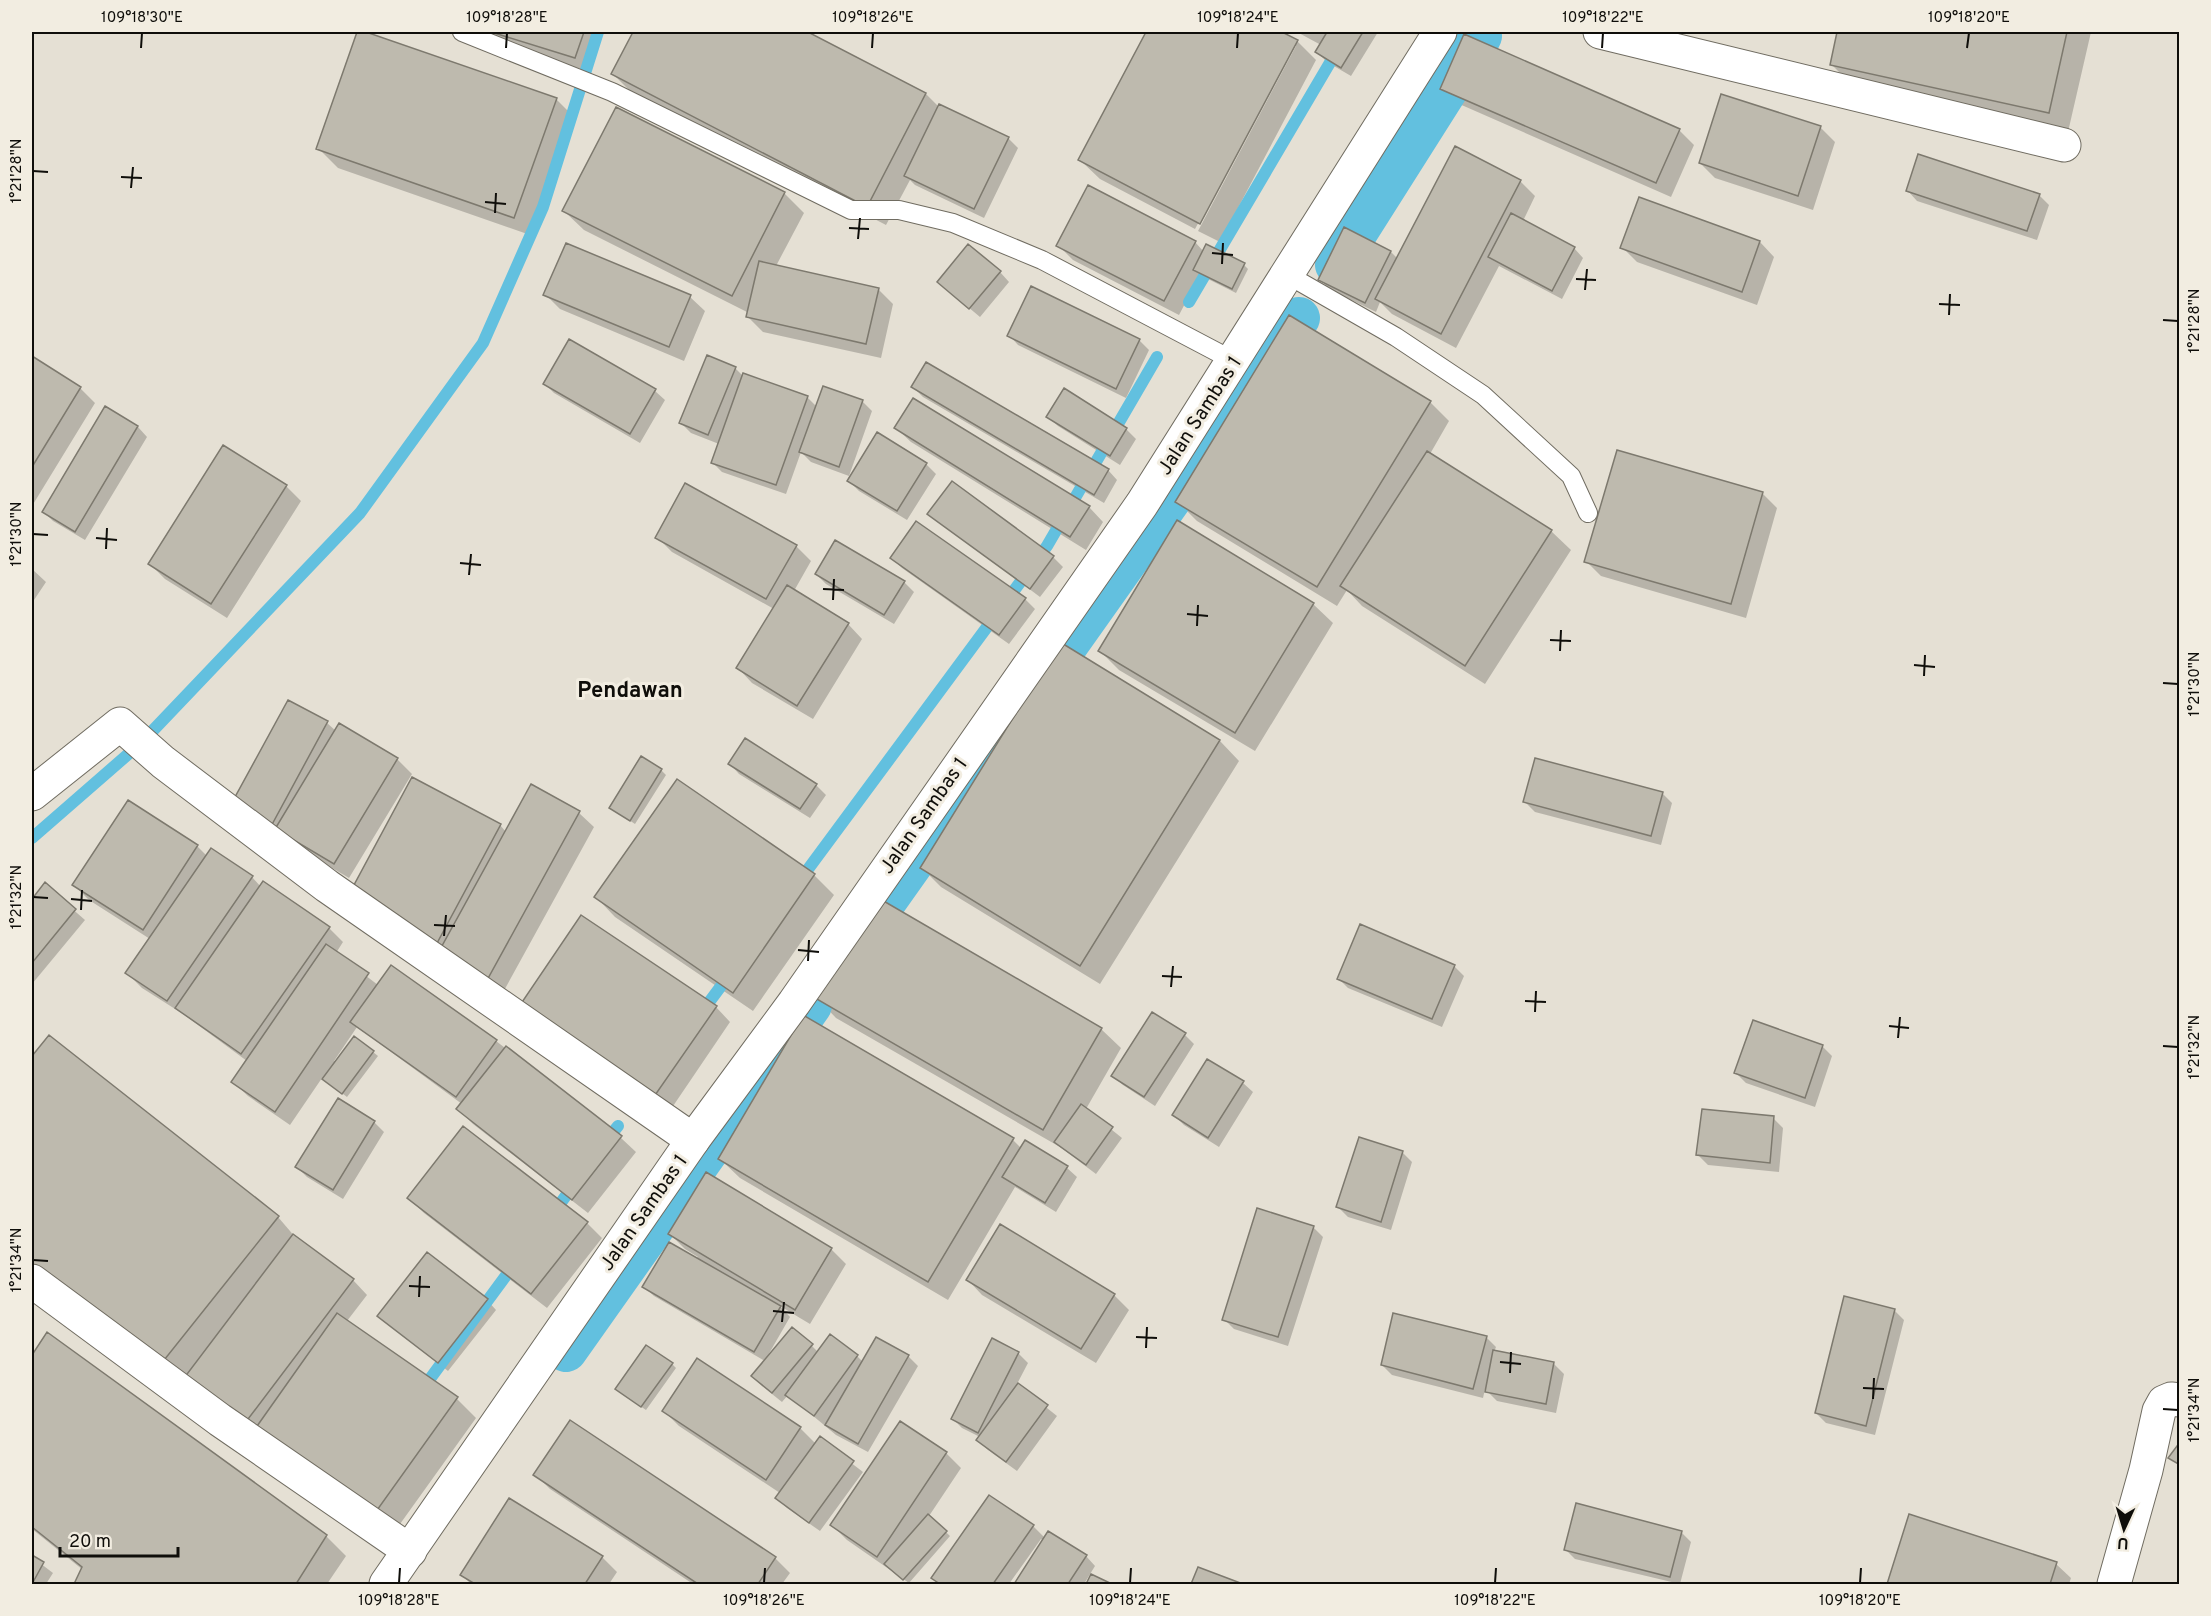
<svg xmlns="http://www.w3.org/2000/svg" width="2211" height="1616" font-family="Overpass,sans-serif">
  <rect width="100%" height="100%" fill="#e5e0d4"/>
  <path fill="#0003" d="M359 32 556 99 575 118 533 236 338 168 318 148Z
    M482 32H603L590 72 491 40Z
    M635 32H805L926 94 939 107 1008 138 1018 148 984 218 915 185 910 180 886 225 632 93 613 74Z
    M1148 32H1279L1297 41 1316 60 1220 242 1198 231 1296 46H1293L1195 229 1100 179 1080 160Z
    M1297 32H1378L1351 76 1327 62 1317 52 1321 45Z
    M1839 32H2091L2068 132 1851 84 1832 65Z
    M1442 89 1679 130 1694 145 1671 197 1457 103Z
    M616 109 784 193 804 213 776 266 878 289 893 304 881 358 763 332 748 317 749 313 584 230 564 211Z
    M1820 127 1835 142 1813 210 1715 178 1700 163Z
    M1456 148 1520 181 1535 196 1523 221 1574 248 1583 258 1562 299 1499 266 1456 348 1392 314 1380 302 1376 312 1329 289 1320 279 1345 229 1391 252 1398 259Z
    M1908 191 2039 195 2049 205 2037 240 1917 201Z
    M1195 242 1204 252 1244 265 1248 269 1236 293 1200 275 1179 315 1073 260 1058 245Z
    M1760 242 1774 257 1757 305 1637 262 1622 247Z
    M1000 272 1009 282 980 317 949 291Z
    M545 294 690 297 705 311 684 361 560 309Z
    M1009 335 1139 340 1149 350 1126 398 1018 345Z
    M32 359 80 388 95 403 32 506Z
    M735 368 743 376 807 397 817 407 862 401 872 411 849 476 811 462 801 452 786 494 722 472 712 462 719 444 691 433 681 423Z
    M544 383 655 391 665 400 640 443 554 393Z
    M913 387 1108 470 1117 480 1104 503 923 397Z
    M1430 402 1449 421 1430 454 1551 531 1571 550 1485 684 1362 606 1347 590 1337 606 1197 521 1177 501Z
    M106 408 138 427 147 437 85 540 53 521 44 512Z
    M1048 417 1126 429 1136 439 1120 465 1058 426Z
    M896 428 1089 507 1103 522 1086 550 911 442Z
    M926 464 936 474 907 520 859 491 849 481Z
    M286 486 301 501 227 618 165 579 150 564Z
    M1762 493 1777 508 1746 618 1601 576 1586 561Z
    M929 514 1053 557 1063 567 1040 597Z
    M657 537 796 546 811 561 794 591 848 624 862 639 813 719 752 683 738 668 774 609 672 552Z
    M892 558 1025 599 1035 609 1009 644 902 568Z
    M32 569 46 582 32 603Z
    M816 574 904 582 914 592 894 624 826 584Z
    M1313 604 1333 623 1255 751 1119 670 1100 651Z
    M1060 644 1220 741 1239 761 1100 984 941 887 922 868Z
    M288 702 327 723 336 731 397 759 412 774 349 878 292 844 240 818Z
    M730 764 816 785 826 795 810 818 739 774Z
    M661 770 666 775 635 824 611 808Z
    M677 781 814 875 834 895 753 1011 615 917 596 897Z
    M532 787 579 813 594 827 501 996 363 912 500 825 506 832Z
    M1662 793 1672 803 1661 845 1535 812 1525 802Z
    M197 846 207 856 252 877 261 887 329 928 343 942 336 953 378 985 496 1041 621 1138 636 1152 588 1213 473 1124 458 1109 462 1104 357 1027 334 1061 373 1052 378 1056 347 1097 322 1078 290 1125 248 1096 233 1082 247 1061 183 1014 142 988 127 973 150 939 89 900 74 885Z
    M45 885 85 920 32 984V901Z
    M1454 966 1464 976 1442 1027 1348 988 1338 978Z
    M817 998 1101 1029 1121 1048 1086 1109 1122 1138 1096 1174 1060 1147 836 1018Z
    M716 1007 730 1022 667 1115 533 1025Z
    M1185 1035 1194 1044 1155 1106 1123 1085 1113 1076Z
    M49 1037 278 1217 296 1238 353 1280 367 1295 347 1321 457 1399 476 1418 390 1538 32 1273V1059Z
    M1822 1046 1832 1056 1815 1107 1746 1083 1736 1073Z
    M1243 1083 1253 1092 1219 1147 1184 1125 1174 1115Z
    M338 1100 374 1122 384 1132 343 1199 307 1177 297 1167Z
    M1773 1118 1783 1128 1779 1172 1708 1165 1698 1155Z
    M1360 1139 1403 1153 1412 1162 1391 1230 1348 1217 1338 1207Z
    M1013 1140 1021 1148 1025 1142 1067 1168 1077 1177 1056 1212 1015 1187 948 1300 740 1178 720 1159Z
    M409 1198 587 1223 602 1238 547 1308 424 1213Z
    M1313 1227 1323 1237 1288 1346 1234 1329 1224 1319Z
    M670 1234 831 1249 846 1264 810 1324 780 1306 790 1317 767 1357 812 1346 819 1353 857 1356 863 1362 877 1339 908 1356 918 1366 868 1452 836 1435 788 1395 782 1402 762 1386 753 1376 765 1361 654 1296 644 1287 698 1257 685 1249Z
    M968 1280 1114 1295 1129 1310 1096 1363 982 1295Z
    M487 1300 496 1310 448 1371 379 1316Z
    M1894 1310 1904 1320 1875 1435 1826 1423 1816 1413Z
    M48 1334 326 1536 346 1556 327 1584H76L83 1570 32 1529V1358Z
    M1486 1337 1496 1347 1494 1352 1554 1364 1564 1374 1556 1413 1497 1401 1485 1389 1483 1398 1392 1375 1382 1365Z
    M1018 1353 1028 1363 1017 1384 1057 1416 1017 1471 988 1450 978 1440 980 1437 962 1428 953 1419Z
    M672 1364 676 1368 646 1410 621 1393Z
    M664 1411 800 1428 816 1444 820 1439 863 1472 820 1531 787 1508 777 1498 780 1493 679 1426Z
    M946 1453 961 1468 929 1516 950 1536 909 1583 847 1540 832 1525Z
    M535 1474 775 1558 790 1573 782 1584H693L550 1489Z
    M989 1497 1033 1526 1045 1538 1086 1556 1095 1566 1084 1584H1015L1043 1540 1041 1539 1009 1584H940L933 1578Z
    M1910 1516 2056 1564 2071 1578 2069 1584H1888Z
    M1681 1532 1691 1542 1680 1584 1575 1559 1565 1549Z
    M32 1557 53 1573 46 1584H32Z
    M602 1557 617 1572 609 1584H471L462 1575Z
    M1199 1569 1239 1584H1193Z"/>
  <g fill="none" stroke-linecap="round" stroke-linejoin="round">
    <path stroke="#62c0df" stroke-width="12" d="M1189 302 1348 32
      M32 838 141 743 360 513 483 343 543 207 598 32
      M800 880 1047 546 1157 357
      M701 1013 730 974
      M605 1142 618 1126
      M552 1215 575 1183
      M421 1391 516 1262"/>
    <path stroke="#62c0df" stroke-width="42" d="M1336 265 1481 36
      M851 950 1299 318
      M566 1351 811 1005"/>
  </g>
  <path fill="#bebaae" stroke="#7d796e" stroke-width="1.5" d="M357 32H366L557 98 514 218 316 149Z
    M491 32H584L575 58Z
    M633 32H808L926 93 867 207 611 74Z
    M1146 32H1282L1298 40 1200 224 1078 160Z
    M1327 32H1363L1341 68 1315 52Z
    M1837 32H2067L2049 113 1830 65Z
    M1464 34 1680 129 1656 183 1440 89Z
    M1721 94 1821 126 1798 196 1699 163Z
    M939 104 1009 137 974 209 904 176Z
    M616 107 785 192 732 296 562 211Z
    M1455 146 1521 180 1441 334 1375 299Z
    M1918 154 2040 194 2027 231 1906 191Z
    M1088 185 1196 241 1164 301 1056 246Z
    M1639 197 1760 241 1742 292 1620 248Z
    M1511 213 1575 247 1552 291 1488 257Z
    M1344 227 1391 251 1365 303 1318 280Z
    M566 243 691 295 669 347 543 295Z
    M968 244 1001 271 969 309 937 282Z
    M1206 244 1245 263 1232 289 1193 270Z
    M759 261 879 288 866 344 746 317Z
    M1031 286 1140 339 1116 389 1007 336Z
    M1289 315 1431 401 1317 587 1175 502Z
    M569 339 656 389 630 434 543 384Z
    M707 355 736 367 708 435 679 423Z
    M32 356 81 387 32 467Z
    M926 362 1109 469 1094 495 911 387Z
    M743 373 808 396 776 485 711 463Z
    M823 386 863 400 839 467 799 452Z
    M1064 388 1127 428 1110 456 1046 417Z
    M913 398 1090 506 1070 537 894 428Z
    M105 406 138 426 75 532 42 512Z
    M877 432 927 463 897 511 847 481Z
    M223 445 287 485 211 604 148 564Z
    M1617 450 1763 492 1731 604 1584 562Z
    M1427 451 1552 530 1465 666 1340 586Z
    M952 481 1054 556 1030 589 927 514Z
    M685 483 797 545 766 599 655 538Z
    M1177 520 1314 603 1235 733 1098 651Z
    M916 521 1026 598 999 635 890 558Z
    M835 540 905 581 884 615 815 574Z
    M787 585 849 623 797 706 736 668Z
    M1060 642 1220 740 1080 966 920 868Z
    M288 700 328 721 269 830 229 808Z
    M339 723 398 758 334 864 275 829Z
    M745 738 817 784 800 809 728 764Z
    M641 756 662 769 630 821 609 808Z
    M1535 758 1663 792 1651 836 1523 802Z
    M412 777 501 824 436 945 347 898Z
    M677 779 815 874 733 993 594 897Z
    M531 784 580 811 486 982 437 955Z
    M128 800 198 845 143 930 72 885Z
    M211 848 253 876 167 1001 125 973Z
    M263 881 330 927 241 1054 175 1008Z
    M45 882 76 909 32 963V899Z
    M875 896 1102 1028 1043 1130 815 998Z
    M581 915 717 1006 651 1101 516 1011Z
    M1360 924 1455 965 1432 1019 1337 979Z
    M326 944 369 973 275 1112 231 1082Z
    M391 965 497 1040 456 1097 350 1022Z
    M1152 1012 1186 1033 1144 1097 1111 1076Z
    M803 1015 1014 1138 928 1282 718 1159Z
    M1753 1020 1823 1045 1805 1098 1734 1073Z
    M49 1035 279 1216 157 1369 32 1270V1056Z
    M354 1036 374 1051 342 1094 322 1079Z
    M506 1046 622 1136 572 1200 456 1109Z
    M1207 1059 1244 1081 1208 1138 1172 1115Z
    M338 1098 375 1121 333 1190 295 1167Z
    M1081 1104 1113 1127 1086 1165 1054 1142Z
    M1702 1109 1774 1116 1770 1163 1696 1155Z
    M463 1126 588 1222 531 1294 407 1198Z
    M1359 1137 1403 1151 1381 1222 1336 1207Z
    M1025 1140 1068 1166 1045 1203 1002 1177Z
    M706 1172 832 1248 795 1310 668 1234Z
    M1257 1208 1314 1226 1278 1337 1222 1320Z
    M1000 1224 1115 1294 1081 1349 966 1280Z
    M293 1234 354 1279 242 1427 181 1382Z
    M669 1242 781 1306 754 1352 642 1287Z
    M427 1252 488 1299 438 1363 377 1316Z
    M1844 1296 1895 1309 1866 1426 1815 1413Z
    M337 1313 458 1397 370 1520 250 1436Z
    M1393 1313 1487 1336 1473 1389 1381 1365Z
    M792 1327 813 1344 772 1393 751 1376Z
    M47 1332 327 1535 296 1584H74L82 1567 32 1527V1355Z
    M830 1334 858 1355 814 1416 785 1395Z
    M876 1337 909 1355 858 1444 825 1425Z
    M992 1338 1019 1352 978 1433 951 1419Z
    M646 1345 673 1363 641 1407 615 1389Z
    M1493 1350 1554 1362 1546 1404 1485 1392Z
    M697 1358 801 1427 766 1480 662 1411Z
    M1018 1383 1048 1405 1006 1462 976 1440Z
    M570 1420 776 1557 758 1584H698L533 1475Z
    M900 1421 947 1452 877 1557 830 1525Z
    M820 1436 854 1461 809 1523 775 1498Z
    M2180 1442V1465L2168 1458Z
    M989 1495 1034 1525 993 1584H940L931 1578Z
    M509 1498 603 1556 585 1584H475L460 1575Z
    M1576 1503 1682 1531 1670 1577 1564 1550Z
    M928 1514 947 1531 903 1580 884 1564Z
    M1909 1514 2057 1562 2050 1584H1887Z
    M1048 1531 1087 1555 1068 1584H1014Z
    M32 1555 44 1562 32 1584Z
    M1198 1567 1243 1584H1191Z
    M1091 1574 1112 1584H1086Z"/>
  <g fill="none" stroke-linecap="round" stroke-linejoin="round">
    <g stroke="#706c61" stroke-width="20">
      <path id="service" d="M462 32 612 92 851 210H899L953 223 1042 260 1234 361
        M1288 275 1396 337 1483 395 1571 476 1588 513"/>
    </g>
    <g stroke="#706c61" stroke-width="35">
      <path id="minor" d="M1600 32 2064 145
        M32 794 120 724 163 762 327 886 693 1140
        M32 1281 220 1420 410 1551
        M2114 1584 2146 1470 2159 1411 2164 1402 2171 1399 2180 1400"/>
    </g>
    <g stroke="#706c61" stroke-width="35">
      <path id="tertiary" d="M386 1584 693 1140 794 1003 1142 504 1440 32"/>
    </g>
    <use href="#service" stroke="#fff" stroke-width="18"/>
    <use href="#minor" stroke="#fff" stroke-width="33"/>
    <use href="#tertiary" stroke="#fff" stroke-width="33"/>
  </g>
  <path fill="none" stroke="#0f0e0a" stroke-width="2" d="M141 48 142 33M506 48 507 33M872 48 873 33M1237 48 1238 33M1602 48 1603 33M1967 48 1969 33M33 171 48 172M121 177 142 178M131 188 133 167M485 202 506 204M495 213 496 193M849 228 869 229M858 239 860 218M1212 253 1233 255M1222 264 1223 243M1576 279 1596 280M1585 290 1587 269M1939 304 1960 305M1949 315 1950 294M2163 320 2178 321M33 534 48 535M96 538 117 540M106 549 107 528M460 563 481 565M469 575 471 554M823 589 844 590M833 600 834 579M1187 614 1208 616M1197 626 1198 605M1550 640 1571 641M1560 651 1561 630M1914 665 1935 667M1924 676 1925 655M2163 683 2178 684M33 897 48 898M71 899 92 901M81 910 82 890M434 925 455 926M444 936 446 915M798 950 819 952M808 961 809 940M1162 976 1182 977M1171 987 1173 966M1525 1001 1546 1002M1535 1012 1536 991M1889 1026 1909 1028M1898 1038 1900 1017M2163 1046 2178 1047M33 1260 48 1261M409 1286 430 1287M419 1297 420 1276M773 1311 794 1313M782 1322 784 1302M1136 1337 1157 1338M1146 1348 1147 1327M1500 1362 1521 1364M1510 1373 1511 1352M1863 1388 1884 1389M1873 1399 1874 1378M2163 1409 2178 1410M399 1583 400 1568M764 1583 765 1568M1130 1583 1131 1568M1495 1583 1496 1568M1860 1583 1861 1568"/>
  <g text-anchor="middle" stroke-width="6" stroke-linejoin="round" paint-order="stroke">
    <g font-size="20" fill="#0f0e0a" stroke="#f2ede1">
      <text transform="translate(1199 415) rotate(-57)" y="7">Jalan Sambas 1</text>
      <text transform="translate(923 815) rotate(-55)" y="7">Jalan Sambas 1</text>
      <text transform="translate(643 1212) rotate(-55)" y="7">Jalan Sambas 1</text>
    </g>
    <g font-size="22" font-weight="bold" fill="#0f0e0a" stroke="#f2ede1">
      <text x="630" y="697">Pendawan</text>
    </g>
  </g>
  <rect width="2211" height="1616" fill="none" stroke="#f2ede1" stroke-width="66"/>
  <g transform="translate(2124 1529) rotate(184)" stroke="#f2ede1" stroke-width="4.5" paint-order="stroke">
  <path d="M0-4.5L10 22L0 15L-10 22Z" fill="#0f0e0a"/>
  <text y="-9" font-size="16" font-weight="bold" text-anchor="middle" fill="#0f0e0a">U</text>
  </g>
  <path d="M60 1547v9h118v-9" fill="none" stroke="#0f0e0a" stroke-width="3"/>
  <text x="69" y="1547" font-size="18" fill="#0f0e0a" stroke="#f2ede1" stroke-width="4.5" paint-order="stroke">20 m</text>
  <rect x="33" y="33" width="2145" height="1550" fill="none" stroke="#0f0e0a" stroke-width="2"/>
  <g font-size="15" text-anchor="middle" fill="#0f0e0a">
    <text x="142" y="22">109°18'30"E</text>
    <text x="507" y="22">109°18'28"E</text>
    <text x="873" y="22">109°18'26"E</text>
    <text x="1238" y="22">109°18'24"E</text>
    <text x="1603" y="22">109°18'22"E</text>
    <text x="1969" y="22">109°18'20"E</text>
    <text transform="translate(16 171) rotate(-90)" y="5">1°21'28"N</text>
    <text transform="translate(2194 321) rotate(-90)" y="5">1°21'28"N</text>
    <text transform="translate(16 534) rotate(-90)" y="5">1°21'30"N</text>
    <text transform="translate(2194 684) rotate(-90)" y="5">1°21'30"N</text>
    <text transform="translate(16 897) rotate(-90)" y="5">1°21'32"N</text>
    <text transform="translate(2194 1047) rotate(-90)" y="5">1°21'32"N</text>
    <text transform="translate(16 1260) rotate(-90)" y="5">1°21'34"N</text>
    <text transform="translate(2194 1410) rotate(-90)" y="5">1°21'34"N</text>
    <text x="399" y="1605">109°18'28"E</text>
    <text x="764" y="1605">109°18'26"E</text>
    <text x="1130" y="1605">109°18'24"E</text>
    <text x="1495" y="1605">109°18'22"E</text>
    <text x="1860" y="1605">109°18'20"E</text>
  </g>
</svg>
